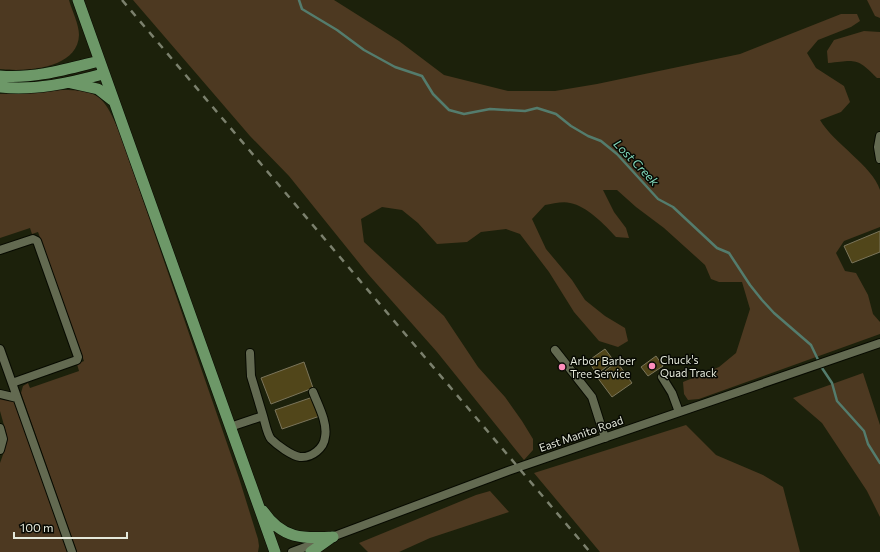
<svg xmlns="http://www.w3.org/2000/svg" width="880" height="552" font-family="Commissioner,sans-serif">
  <rect width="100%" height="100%" fill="#1c210b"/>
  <path fill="#4d3921" d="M0 0H69C72 11 79 24 79 35 78 69 25 72 0 69Z
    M133 0H334L399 41 444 75 508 91H555L597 84 740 54 841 14H857L860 21 851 27 818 40 807 53 816 68 844 86 850 102 841 112 820 120C834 144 872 165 880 190 880 199 880 218 880 227L844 241 836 253 845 271 856 273 868 295 873 314 880 322V334L699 399 688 400 684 394 683 382 719 367 736 353 750 309 742 282H719L711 279 705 265 664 228 636 207 617 190H603L614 212 626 228 629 238 616 237C605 225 587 206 570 203 563 201 552 204 545 205L532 219 546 249 572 280 585 300 605 316 625 328 628 341 618 347 599 341 574 312 549 272 520 234 506 229 481 232 467 242 437 244 418 223 402 210 382 207 361 219 364 242 444 316 478 367 505 397 522 421 533 439V450L524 460 437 352 368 274 289 176 250 136Z
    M867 0H880V18L875 16Z
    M864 31 880 32V78H877C857 57 855 60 828 63L827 51 834 40Z
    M63 90C100 89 105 99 119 131L239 478 258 539 259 546 258 552H77L21 393 23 386 28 383 30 388 79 371 77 364 84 361 38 232 32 234 30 228 0 238V94Z
    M863 373 880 425V517L867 491 822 423 793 398Z
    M0 397 14 400 68 552H0V463L5 449 7 436 0 411Z
    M686 425 716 455 763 475 783 487 800 552H600L534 473Z
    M490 491 509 512 430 538 399 552H368L359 543 476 495Z"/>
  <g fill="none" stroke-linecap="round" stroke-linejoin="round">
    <path stroke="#547c6d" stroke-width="2.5" d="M299 0 302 9 337 30 364 50 395 67 422 76 433 94 449 110 464 114 490 109 525 111 537 108 556 114 571 126 588 136 601 141 617 154 658 199 673 207 717 248 729 253 750 285 762 300 774 313 811 345 822 368 832 383 837 401 864 431 868 444 880 463"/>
  </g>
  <path fill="#51461a" stroke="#7b755b" d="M880 231V252L852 263 844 246Z
    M605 349 614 361 597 374 588 361Z
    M656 356 663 366 648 376 641 367Z
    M304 362 313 388 271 404 261 378Z
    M617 362 632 383 612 397 597 377Z
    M313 397 320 416 282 429 275 410Z"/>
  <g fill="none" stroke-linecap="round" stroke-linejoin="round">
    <g stroke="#070a00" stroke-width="10">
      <path id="minor" d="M880 136 878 147 880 159
        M0 250 33 239 37 241 78 357 77 360 12 383
        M0 349 72 552
        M555 350 592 397 605 438
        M250 353 251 376 263 416
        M662 377 672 393 679 412
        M0 394 17 398
        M230 427 263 416C265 422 267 434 271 439 277 445 292 456 300 457 312 458 324 448 325 437 328 423 318 405 313 392
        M0 428 3 439 0 450
        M292 552 508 471 880 343"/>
    </g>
    <g stroke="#070a00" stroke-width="12">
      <path id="major" d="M78 0 275 552
        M0 76C34 79 67 69 99 61
        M71 83 98 89 112 100
        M0 87C34 91 70 83 103 74
        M263 511C282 539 303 539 333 537
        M311 552 332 537"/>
    </g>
    <use href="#minor" stroke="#636a51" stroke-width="8"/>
    <use href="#major" stroke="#6d9868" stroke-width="11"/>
    <path stroke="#7b806d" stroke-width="2.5" stroke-dasharray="7 7" stroke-linecap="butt" d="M122 0 590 552"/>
  </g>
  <g fill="#fe8ebc" stroke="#070903" stroke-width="1.5">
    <circle cx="652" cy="366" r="4"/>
    <circle cx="562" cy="367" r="4"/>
  </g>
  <g text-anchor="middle" stroke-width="3" stroke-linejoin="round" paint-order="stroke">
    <g font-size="11" fill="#e5e9db" stroke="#070903" text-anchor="start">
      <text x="660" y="364">Chuck's<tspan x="660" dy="13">Quad Track</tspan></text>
      <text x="570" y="365">Arbor Barber<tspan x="570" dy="13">Tree Service</tspan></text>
    </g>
    <g font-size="11" fill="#e5e9db" stroke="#070903">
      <text transform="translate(581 434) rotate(-19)" y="4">East Manito Road</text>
    </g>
    <g font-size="12" font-style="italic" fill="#82d8bb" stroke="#070903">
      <text transform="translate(636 163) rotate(46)" y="4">Lost Creek</text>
    </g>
  </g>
  <path d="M14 532v6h113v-6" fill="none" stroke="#e5e9db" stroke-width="2"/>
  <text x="20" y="532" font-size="12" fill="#e5e9db" stroke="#070903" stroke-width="3" paint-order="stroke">100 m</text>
</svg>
